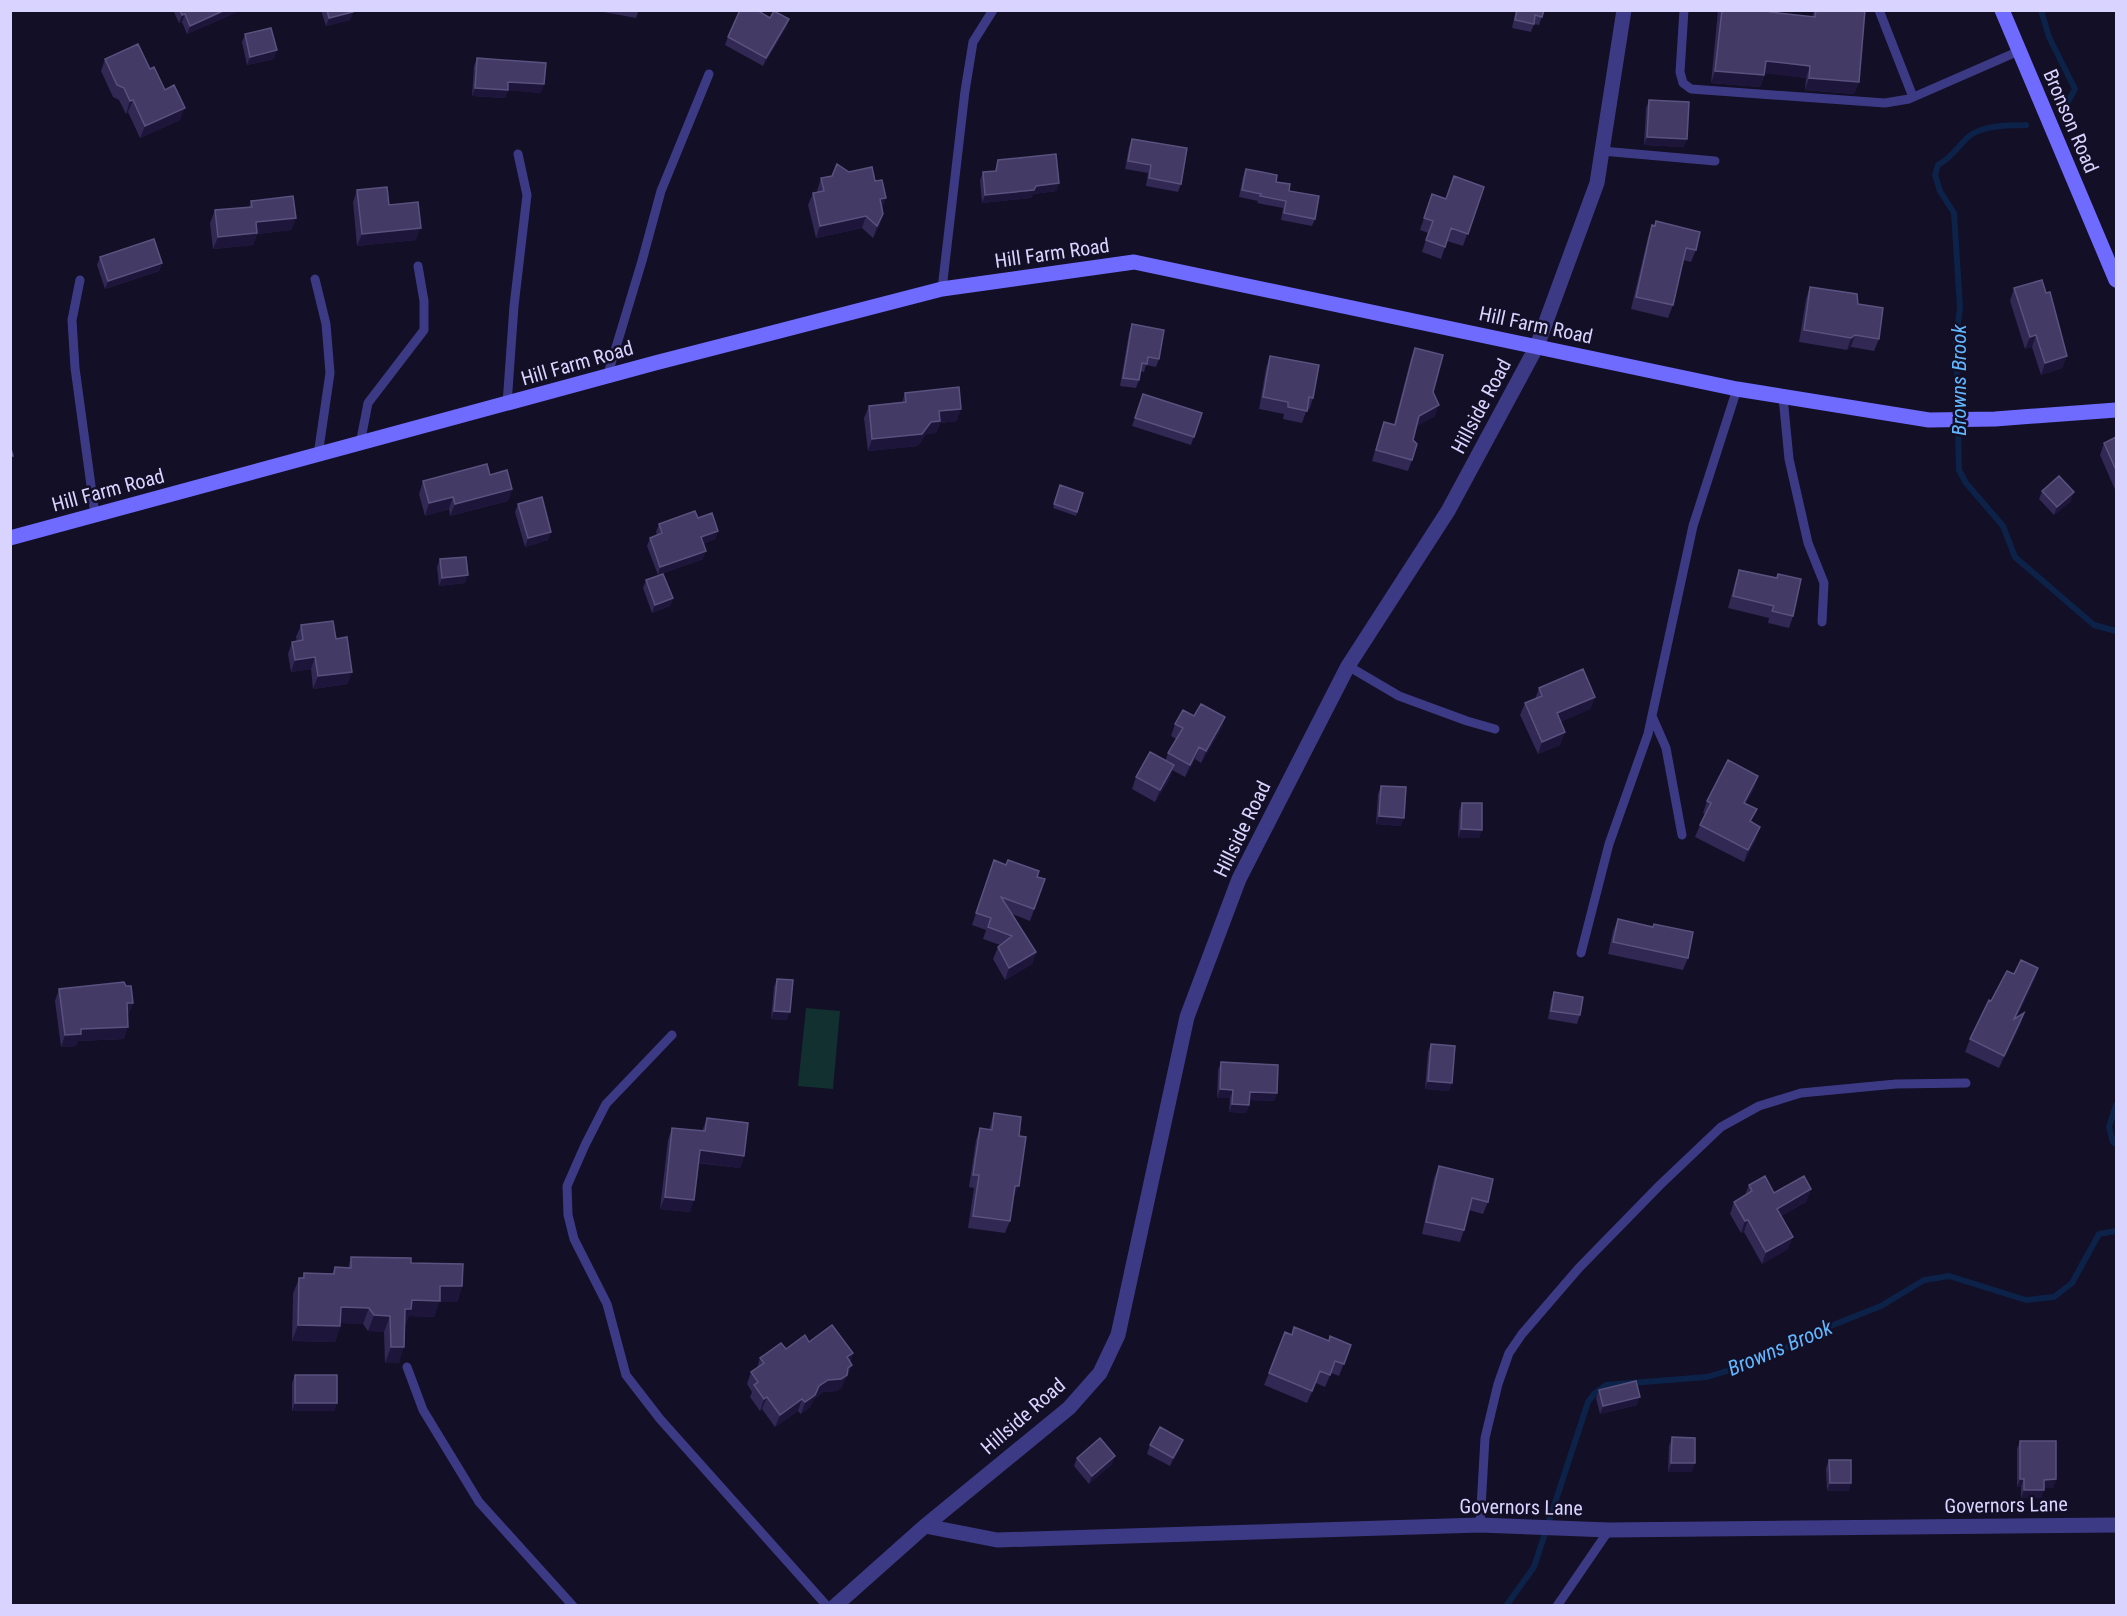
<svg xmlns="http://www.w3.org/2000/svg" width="2127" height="1616" font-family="'Roboto Condensed',sans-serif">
  <rect width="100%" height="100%" fill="#130f26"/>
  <path fill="#12302f" d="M806 1008 840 1011 833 1089 798 1086Z"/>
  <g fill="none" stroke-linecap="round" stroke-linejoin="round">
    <path stroke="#0c2248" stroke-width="6" d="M2041 10 2049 37 2075 89 2065 107
      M2026 125C2007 126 1981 124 1966 139 1956 149 1951 158 1938 165L1935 175 1940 191 1954 213 1960 308 1956 337 1959 470 1966 483 2003 526 2015 557 2094 625 2116 631
      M2116 1105 2109 1127 2113 1142 2116 1144
      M1506 1606 1534 1567 1588 1402 1594 1394 1606 1385 1707 1377 1760 1361 1823 1329 1881 1306 1924 1280 1949 1276 2026 1300 2054 1297 2072 1283 2099 1234 2116 1231"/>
    <path stroke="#3d3a85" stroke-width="9" d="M1684 10 1680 72 1683 83 1691 89 1885 103 1909 99 2019 51
      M1879 10 1913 97
      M1602 151 1715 161
      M315 279 326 324 330 373 318 455
      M80 280 72 320 75 368 95 515
      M942 289 965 91 973 42 993 10
      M607 377 642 261 661 191 709 74
      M1783 397 1789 459 1808 543 1824 583 1822 622
      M507 404 514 306 527 195 518 154
      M360 444 368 403 424 330V301L418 266
      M1348 666 1399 696 1467 721 1495 729
      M1652 716 1666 748 1682 835
      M1581 953 1609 844 1648 734 1693 526 1737 389
      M672 1035 606 1104 585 1145 567 1186 568 1215 574 1239 607 1304 626 1375 660 1419 827 1606
      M407 1367 423 1410 479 1502 573 1606
      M1480 1525 1485 1438 1498 1384 1509 1353 1522 1334 1578 1269 1660 1185 1721 1127 1759 1106 1801 1093 1896 1084 1966 1083
      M1557 1606 1609 1530"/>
    <path stroke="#3d3a85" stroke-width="15" d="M925 1526 997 1540 1480 1525 1609 1530 2116 1525
      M835 1606 925 1526 1069 1408 1100 1373 1118 1335 1187 1017 1239 879 1348 666 1448 511 1537 346 1597 183 1624 10"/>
    <path stroke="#6f6bff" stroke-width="15" d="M2002 10 2116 280
      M10 538 655 363 942 289 1134 262 1737 389 1929 420 1995 419 2116 410"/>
  </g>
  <path fill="#312854" d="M173 10H236L235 13 187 34 182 22 179 23Z
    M321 10H353V12L350 20 326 26Z
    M598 10H639L636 18 598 11Z
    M1516 10H1544L1539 25 1534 24 1531 32 1512 28Z
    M1718 10H1770V12L1812 17 1814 10H1865L1859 82 1854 94 1805 90 1806 78 1765 73 1760 87 1711 83Z
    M770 18 789 19 786 28 763 66 725 45 728 37Z
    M245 34 274 59 247 65 242 42Z
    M477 58 541 93 508 90 505 98 472 96 474 66Z
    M105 59 150 69 165 90 180 120 140 138 128 112 126 114 119 100 113 97 101 71Z
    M1649 100 1684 147 1644 145 1646 108Z
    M1132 139 1181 184 1178 192 1146 186 1148 173 1125 169 1129 147Z
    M998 160 1059 183 1056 191 1033 194 1031 198 982 203 980 180 983 172 995 171Z
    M1246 169 1276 182 1289 191 1315 219 1312 226 1281 220 1283 208 1257 203 1258 201 1239 197 1243 177Z
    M849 172 875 181 886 198 882 208 883 214 879 226 873 238 862 228 816 238 808 205 813 193 817 192V191L821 178Z
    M1484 187 1463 246 1447 241 1441 259 1422 252 1428 233 1420 230 1432 194 1446 198Z
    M357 190 389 205 416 240 357 246 353 202Z
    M251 201 296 218 291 230 257 234 253 245 213 249 210 223 215 210 249 207Z
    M1656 221 1696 250 1691 262 1683 260 1673 305 1668 318 1631 309 1648 237 1652 225 1654 226Z
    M100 257 162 263 159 271 105 289 97 265Z
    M1810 287 1858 304 1879 339 1874 351 1851 347 1847 350 1799 342 1806 299Z
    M2014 288 2067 356 2062 368 2041 375 2032 347 2025 349 2010 301Z
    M1132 324 1159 359 1156 367 1146 365 1144 372 1140 371 1139 380 1136 388 1120 386 1129 333Z
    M1415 348 1433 392 1435 416 1416 426 1413 440 1412 460 1408 471 1372 461 1380 433 1384 422 1394 424 1411 358Z
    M1270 356 1313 398 1309 410 1307 409 1302 423 1283 419 1284 414 1259 409 1266 368Z
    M905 393 957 421 940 423 936 433 926 434 918 446 868 451 864 418 869 406 902 403Z
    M1143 394 1202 413 1191 445 1132 426Z
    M2116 437V492L2100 455 2104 443Z
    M490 475 512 489 508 501 450 516 449 509 425 516 419 494 423 481Z
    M1060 485 1083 493 1076 516 1053 508Z
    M2042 491 2071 501 2054 515 2039 499Z
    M518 504 551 532 548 540 525 547 515 512Z
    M698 518 718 531 715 539 703 544V559L658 575 647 546 650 538 657 535 656 532 659 524Z
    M440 559 465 583 439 586 437 567Z
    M1739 570 1777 578 1778 574 1793 616 1789 628 1768 623 1769 618 1728 608 1735 582Z
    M646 580 673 598 670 606 652 613 643 588Z
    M301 625 336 639 348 684 313 689 311 669 291 672 288 654 292 642 297 641 296 637Z
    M1539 688 1595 697 1590 709 1560 722 1565 732 1560 745 1538 754 1520 715 1525 703 1535 699Z
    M1194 716 1225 717 1221 729 1201 763 1195 759 1185 777 1172 770 1170 778 1155 802 1132 789 1136 777 1165 761 1168 753 1176 739 1171 736 1175 724Z
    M1758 776 1754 788 1746 803 1756 839 1744 862 1695 837 1700 825 1705 814 1703 813 1707 801Z
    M1381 786 1401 826 1376 824 1378 794Z
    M1462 803 1482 830 1479 838H1458L1459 811Z
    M994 860 1045 879 1030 921 1012 914 1036 952 1032 964 1005 980 993 959 998 947 1000 945 983 939 986 930 972 925Z
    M1618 919 1652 927 1688 958 1683 970 1608 954 1613 931Z
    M2038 968 2034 981 2016 1018 2024 1013 2020 1026 1999 1068 1965 1052 1970 1039 1991 1001 2014 974Z
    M777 979 787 1020 771 1019 774 987Z
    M59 989 133 1003 128 1015H127L124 1039 78 1041 76 1046 61 1047 55 1001Z
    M1554 992 1580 1015 1577 1024 1548 1019 1551 1000Z
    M1431 1044 1449 1091 1425 1089 1428 1052Z
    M1221 1062 1277 1093 1274 1101 1250 1100 1249 1105 1246 1113 1229 1112 1230 1098H1217L1218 1070Z
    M994 1113 1019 1136 1014 1198H1013L1010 1221 1005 1233 968 1228 974 1188 969 1187 976 1140 980 1128 989 1130Z
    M707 1118 744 1156 740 1168 698 1163 690 1212 660 1209 668 1140 672 1128 702 1131Z
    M1439 1166 1488 1202 1483 1214 1469 1210 1464 1230 1460 1242 1422 1234 1434 1178Z
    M1749 1185 1774 1193 1811 1189 1806 1202 1781 1216 1788 1249 1762 1264 1744 1232 1741 1233 1730 1214 1734 1202 1745 1195Z
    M351 1257 411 1263 462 1286 457 1302H439L434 1317 409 1316 405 1325 399 1363H385L384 1332 368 1331 363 1324 341 1323 335 1342 292 1341 293 1294 299 1278H302L304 1273 332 1274 335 1267 348 1268Z
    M1292 1335 1351 1345 1339 1376 1331 1373 1325 1387 1316 1383 1307 1403 1264 1385 1269 1373Z
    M809 1342 853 1353 850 1362 852 1365 847 1377 845 1378 842 1387 837 1391 823 1392 814 1399 810 1407 801 1414 798 1411 775 1427 762 1409 760 1411 750 1397 752 1392 747 1384 751 1372 757 1368 760 1358Z
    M295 1375 337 1403 334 1411H292V1383Z
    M1599 1390 1637 1405 1600 1414 1596 1398Z
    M1672 1437 1692 1472H1668L1669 1446Z
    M1183 1440 1180 1448 1170 1466 1147 1454 1150 1445Z
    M2020 1441 2056 1479 2053 1488H2044L2041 1498H2021V1487H2017V1449Z
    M1077 1458 1112 1464 1089 1484 1074 1466Z
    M1829 1460 1849 1491H1827L1826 1468Z"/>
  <path fill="#1d163a" d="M225 10H236L235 13 187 34 190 26Z
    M353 12 350 20 326 26 329 18Z
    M185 14 182 22 179 23 182 15Z
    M789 19 786 28 763 66 766 58Z
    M277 50 274 59 247 65 250 57Z
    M1766 61 1810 66 1806 78 1761 73Z
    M1715 71 1764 75 1760 87 1711 83Z
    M1809 78 1859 82 1854 94 1805 90Z
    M508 82 544 84 541 93 505 90Z
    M475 88 508 90 505 98 472 96Z
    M133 100 128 112 126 114 130 101Z
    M185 108 180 120 140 138 145 126Z
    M1647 137 1687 139 1684 147 1644 145Z
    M1059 183 1056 191 1033 194 1031 198 982 203 985 195 1036 186Z
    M886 198 881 210 880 199Z
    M883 214 879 226 873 238 877 226Z
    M866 216 862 228 816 238 820 226Z
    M296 218 291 230 257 234 253 245 213 249 218 237 256 222Z
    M421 228 416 240 357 246 362 234Z
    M162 263 159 271 105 289 108 281Z
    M1855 335 1851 347 1847 350 1851 338Z
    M2036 335 2032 347 2025 349 2030 337Z
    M2067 356 2062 368 2041 375 2045 363Z
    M1439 405 1435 416 1415 427 1419 416Z
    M961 409 957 421 940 423 936 433 926 434 918 446 868 451 872 439 931 422 939 411Z
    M512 489 508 501 450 516 455 504Z
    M2074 492 2071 501 2054 515 2057 507Z
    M453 497 449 509 425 516 429 503Z
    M718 531 715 539 698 546 701 537Z
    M551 532 548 540 525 547 528 538Z
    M706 551 703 559 658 575 660 567Z
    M468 575 465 583 439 586 442 578Z
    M673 598 670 606 652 613 655 605Z
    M315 657 311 669 291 672 295 660Z
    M352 672 348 684 313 689 318 676Z
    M1595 697 1590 709 1552 726 1557 713Z
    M1225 717 1221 729 1201 763 1206 751Z
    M1565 732 1560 745 1538 754 1542 742Z
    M1199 747 1195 759 1185 777 1190 765Z
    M1174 765 1170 778 1155 802 1160 790Z
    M1758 776 1754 788 1740 815 1744 803Z
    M1379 816 1404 818 1401 826 1376 824Z
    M1760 827 1756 839 1744 862 1748 850Z
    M1461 829 1482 830 1479 838H1458Z
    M1036 952 1032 964 1005 980 1009 968Z
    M2038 968 2034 981 2009 1031 2014 1019Z
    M127 1003H133L128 1015H122Z
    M774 1011 790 1012 787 1020 771 1019Z
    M2024 1013 2020 1026 1999 1068 2004 1056Z
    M128 1027 124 1039 78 1041 76 1046 61 1047 65 1035 81 1029Z
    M1428 1081 1452 1083 1449 1091 1425 1089Z
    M1220 1089 1233 1090 1230 1098H1217Z
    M1250 1092 1277 1093 1274 1101 1247 1100Z
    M1232 1104 1249 1105 1246 1113 1229 1112Z
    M700 1150 744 1156 740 1168 695 1162Z
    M1015 1186H1019L1014 1198H1011Z
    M1811 1189 1806 1202 1772 1221 1777 1209Z
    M665 1197 694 1200 690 1212 660 1209Z
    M1748 1220 1744 1232 1741 1233 1745 1221Z
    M1793 1237 1788 1249 1762 1264 1766 1252Z
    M440 1286H462L457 1302H439L434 1317 409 1316 405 1325H399L405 1309 412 1300Z
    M341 1307 369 1308 363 1324 335 1323Z
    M374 1315 390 1316 384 1332 368 1331Z
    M298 1325 340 1326 335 1342 292 1341Z
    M391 1347H404L399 1363H385Z
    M853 1353 848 1365 847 1357Z
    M852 1365 842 1387 837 1391 823 1392 814 1399 810 1407 801 1414 805 1402 819 1386Z
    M767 1397 762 1409 760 1411 764 1399Z
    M1640 1397 1637 1405 1600 1414 1603 1406Z
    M802 1399 798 1411 775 1427 780 1415Z
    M295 1403H337L334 1411H292Z
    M1183 1440 1180 1448 1170 1466 1173 1458Z
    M1115 1456 1112 1464 1089 1484 1092 1476Z
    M1671 1463H1695L1692 1472H1668Z
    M2020 1479H2024L2021 1487H2017Z
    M2056 1479 2053 1488H2041L2044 1480Z
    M1830 1483H1851L1849 1491H1827Z
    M2024 1490H2044L2041 1498H2021Z"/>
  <path fill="#433a66" stroke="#5a527e" stroke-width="1.5" d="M180 10H225L190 26 185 14 182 15Z
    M327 10H353V12L329 18Z
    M740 10H757L770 18 774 11 789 19 766 58 728 37Z
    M1517 10H1544L1542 17 1535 15 1534 24 1515 20Z
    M1722 10H1770V12L1815 17 1816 10H1865L1859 82 1809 78 1810 66 1766 61 1764 75 1715 71Z
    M271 28 277 50 250 57 245 34Z
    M138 44 150 69 154 67 165 90 174 85 185 108 145 126 133 100 130 101 124 88 117 85 105 59Z
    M477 58 546 63 544 84 508 82V90L475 88Z
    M1649 100 1689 102 1687 139 1647 137Z
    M1132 139 1187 148 1181 184 1149 178 1151 165 1128 161Z
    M1056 154 1059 183 1036 186 1034 190 985 195 983 172 996 171 998 160Z
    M837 164 849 172 872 167 875 181 882 180 886 198 880 199 883 214 877 226 866 216 820 226 813 193 824 191 821 178 832 176Z
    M1246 169 1277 175 1276 182 1290 184 1289 191 1319 196 1315 219 1284 213 1286 201 1260 196 1261 194 1242 190Z
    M1454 176 1484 187 1468 234 1451 228 1445 247 1426 240 1433 221 1424 218 1432 194 1446 199Z
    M387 187 389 205 418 202 421 228 362 234 357 190Z
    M293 196 296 218 256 222 257 233 218 237 215 210 252 207 251 201Z
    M1656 221 1700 232 1696 250 1686 248 1673 305 1636 297 1652 225 1655 226Z
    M154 239 162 263 108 281 100 257Z
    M2042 280 2046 293 2050 292 2067 356 2045 363 2036 335 2030 337 2014 288Z
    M1810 287 1857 294 1858 304 1883 308 1879 339 1855 335 1851 338 1804 330Z
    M1132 324 1164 330 1159 359 1148 357 1147 364 1142 363 1139 380 1123 378Z
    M1415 348 1443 355 1433 392 1439 405 1419 416 1413 440 1417 444 1412 460 1376 450 1384 422 1395 425Z
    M1270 356 1319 365 1313 398 1309 397 1307 411 1288 407V402L1263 397Z
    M959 387 961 409 939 411 940 421 931 422 922 434 872 439 869 406 906 402 905 393Z
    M1143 394 1202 413 1194 437 1135 418Z
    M2116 437V470L2104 443Z
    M10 445 13 456H10Z
    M487 464 490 475 507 470 512 489 455 504 453 497 429 503 423 481Z
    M2059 476 2074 492 2057 507 2042 491Z
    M1060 485 1083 493 1077 512 1054 504Z
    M542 497 551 532 528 538 518 504Z
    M695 511 698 518 712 513 718 531 701 537 706 551 660 567 650 538 662 533 659 524Z
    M466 557 468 575 442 578 440 559Z
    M1739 570 1777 578 1778 574 1801 579 1793 616 1772 611 1774 606 1733 596Z
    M663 574 673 598 655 605 646 580Z
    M333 621 336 639 347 637 352 672 318 676 315 657 295 660 292 642 303 640 301 625Z
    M1583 669 1595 697 1557 713 1565 732 1542 742 1525 703 1542 696 1539 688Z
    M1201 704 1225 717 1206 751 1199 747 1190 765 1168 753 1183 728 1175 724 1183 710 1194 716Z
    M1150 752 1174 765 1160 790 1136 777Z
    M1728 760 1758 776 1744 803 1757 809 1750 821 1760 827 1748 850 1700 825 1711 803 1707 801Z
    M1381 786 1406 787 1404 818 1379 816Z
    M1462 803H1482V830L1461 829Z
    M994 860 1006 865 1008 860 1039 871 1037 877 1045 879 1034 909 1001 897 1036 952 1009 968 998 947 1012 936 988 927 991 918 976 913Z
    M1618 919 1653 927 1654 924 1693 932 1688 958 1613 942Z
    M2021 960 2038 968 2014 1019 2024 1013 2004 1056 1970 1039 1989 1000 1991 1001 2007 971 2014 974Z
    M777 979 793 980 790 1012 774 1011Z
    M124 982 126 986H131L133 1003H127L128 1027 81 1029V1034L65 1035 59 989Z
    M1554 992 1583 997 1580 1015 1551 1011Z
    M1431 1044 1455 1046 1452 1083 1428 1081Z
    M1221 1062 1278 1065 1277 1093 1250 1092 1249 1105 1232 1104 1233 1090 1220 1089Z
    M994 1113 1021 1117 1019 1136 1026 1137 1019 1186H1015L1010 1221 973 1216 979 1175H973L980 1128 992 1130Z
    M707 1118 748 1123 744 1156 700 1150 694 1200 665 1197 672 1128 705 1131Z
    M1439 1166 1493 1179 1488 1202 1472 1198 1464 1230 1426 1222Z
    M1765 1176 1774 1193 1804 1176 1811 1189 1777 1209 1793 1237 1766 1252 1748 1220 1745 1221 1734 1202 1752 1191 1749 1185Z
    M351 1257 411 1258V1263L463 1264 462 1286H440V1301L412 1300 411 1309H405L404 1347H391L390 1316 374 1315 369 1308 341 1307 340 1326 298 1325 299 1278H304V1273L334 1274 335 1267 351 1268Z
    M832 1325 853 1353 847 1357 852 1365 848 1368 847 1375 841 1379 828 1380 819 1386 815 1395 805 1402 802 1399 780 1415 767 1397 764 1399 754 1385 758 1382 751 1372 764 1363 760 1358 781 1343 786 1349 805 1335 809 1342Z
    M1294 1327 1329 1341 1330 1336 1351 1345 1344 1364 1335 1361 1330 1375 1320 1371 1312 1391 1269 1373 1285 1332 1292 1335Z
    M295 1375H337V1403H295Z
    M1636 1381 1640 1397 1603 1406 1599 1390Z
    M1160 1427 1183 1440 1173 1458 1150 1445Z
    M1672 1437 1695 1438V1463H1671Z
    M1100 1438 1115 1456 1092 1476 1077 1458Z
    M2020 1441H2056V1479L2044 1480V1490H2024V1479H2020Z
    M1829 1460H1851V1483H1830Z"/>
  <g text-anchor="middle" stroke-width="5" stroke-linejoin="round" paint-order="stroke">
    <g font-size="20" fill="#d9d4ff" stroke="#130f26">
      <text transform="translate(2071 121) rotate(67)" y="7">Bronson Road</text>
      <text transform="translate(1052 253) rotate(-8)" y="7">Hill Farm Road</text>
      <text transform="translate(1536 325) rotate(12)" y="7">Hill Farm Road</text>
      <text transform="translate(577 363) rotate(-16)" y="7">Hill Farm Road</text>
      <text transform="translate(1481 406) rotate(-62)" y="7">Hillside Road</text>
      <text transform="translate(108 490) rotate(-15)" y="7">Hill Farm Road</text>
      <text transform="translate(1242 829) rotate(-64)" y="7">Hillside Road</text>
      <text transform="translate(1023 1416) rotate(-41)" y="7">Hillside Road</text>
      <text transform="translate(2006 1505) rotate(-1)" y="7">Governors Lane</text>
      <text transform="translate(1521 1507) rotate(1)" y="7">Governors Lane</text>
    </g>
    <g font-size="21" font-style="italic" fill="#62b6ff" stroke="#130f26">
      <text transform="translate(1959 380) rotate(-90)" y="7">Browns Brook</text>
      <text transform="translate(1780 1348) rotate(-23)" y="7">Browns Brook</text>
    </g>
  </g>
  <rect width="2127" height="1616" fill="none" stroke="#d9d4ff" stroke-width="24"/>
</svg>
